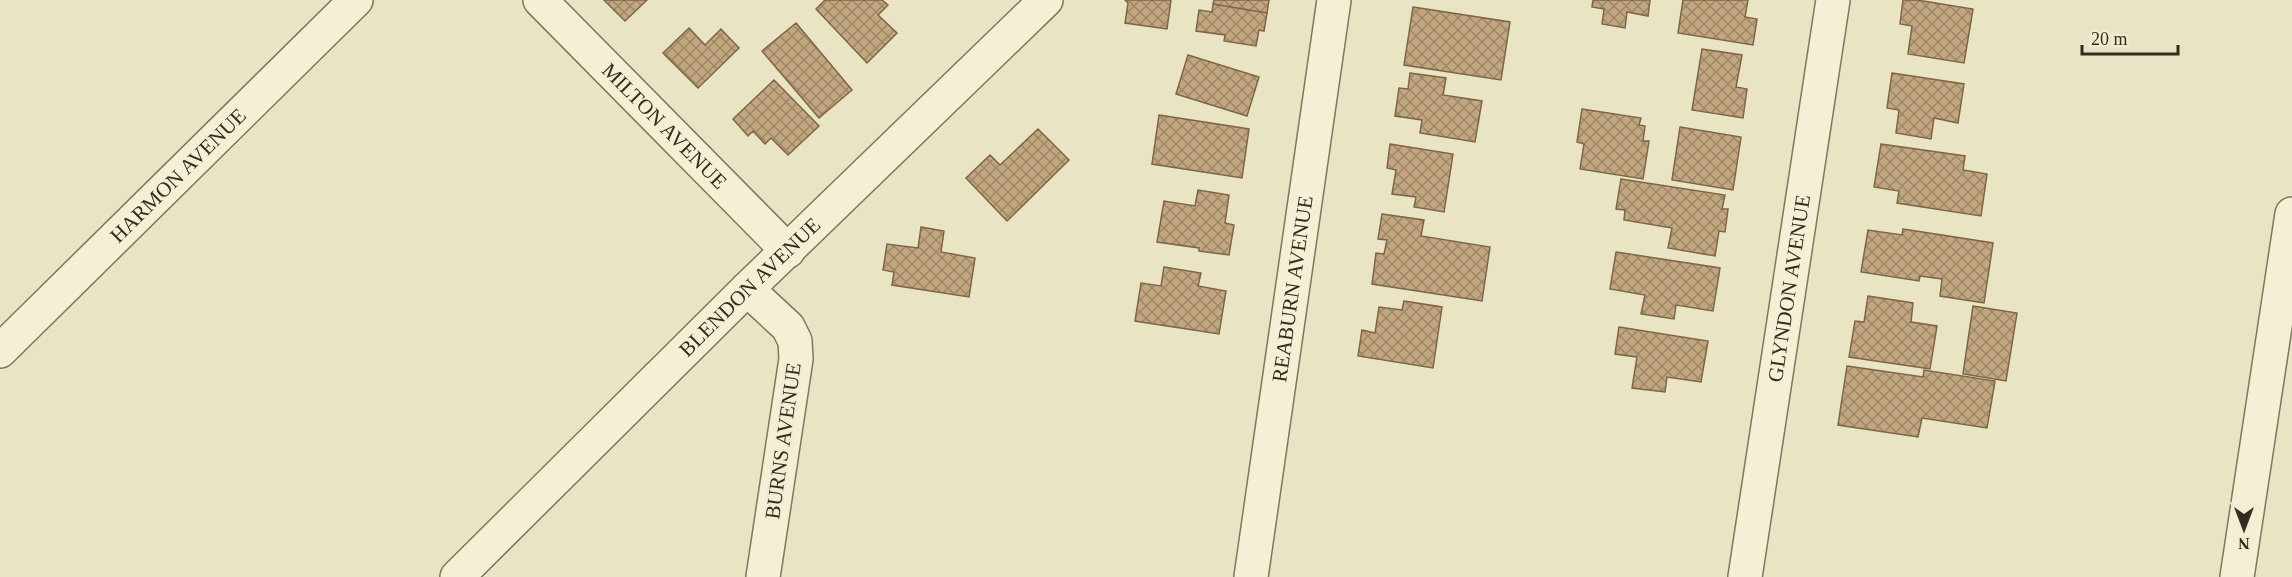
<svg xmlns="http://www.w3.org/2000/svg" width="2292" height="577" font-family="Georgia,serif">
  <defs>
    <pattern id="building-cross-hatch" width="8" height="8" patternUnits="userSpaceOnUse" patternTransform="scale(1.5)"><rect width="8" height="8" fill="#c2a67f"/><path d="M0 0l8 8M0 8l8-8" fill="none" stroke="#9e8767"/></pattern>
  </defs>
  <rect width="100%" height="100%" fill="#e8e4c4"/>
  <path fill="url(#building-cross-hatch)" stroke="#7d6546" stroke-width="1.5" d="M604 0H647L625 21Z
    M825 0H882L888 5 878 15 897 33 867 63 816 9Z
    M1125 0H1171L1167 29 1125 23 1128 3Z
    M1214 0H1269L1267 13 1213 4Z
    M1593 0H1650L1648 16 1627 12 1625 28 1602 24 1604 9 1592 7Z
    M1683 0H1748L1745 17 1757 19 1753 45 1678 33Z
    M1903 0H1917L1973 9 1964 63 1908 54 1912 26 1900 24Z
    M1213 4 1267 13 1264 31 1259 30 1256 46 1224 41 1225 35 1196 31 1199 10 1212 12Z
    M1413 7 1510 22 1501 80 1404 65Z
    M796 23 852 90 819 118 762 51Z
    M689 28 705 45 721 29 739 48 698 88 663 53Z
    M1702 49 1742 55 1736 87 1747 89 1743 118 1692 110Z
    M1188 55 1259 77 1247 116 1176 94Z
    M1410 73 1446 78 1443 95 1482 101 1475 142 1420 133 1422 120 1395 116 1399 88 1408 89Z
    M1892 73 1964 84 1958 123 1934 118 1931 139 1896 133 1899 110 1887 108Z
    M774 80 819 126 788 155 771 138 765 144 753 131 748 136 733 119Z
    M1582 109 1641 118 1639 125 1645 126 1643 141H1649L1643 179 1580 169 1584 144 1577 142Z
    M1159 115 1249 129 1242 178 1152 164Z
    M1680 127 1741 137 1733 190 1672 180Z
    M1038 129 1069 160 1007 221 966 178 990 155 1000 165Z
    M1390 144 1453 154 1444 212 1414 207 1416 197 1392 194 1396 170 1387 168Z
    M1881 144 1965 156 1963 170 1987 174 1981 216 1897 203 1899 191 1874 187Z
    M1621 179 1725 195 1722 209H1728L1725 232 1719 231 1715 256 1668 248 1672 228 1624 220 1625 210 1616 209Z
    M1198 190 1229 195 1225 223 1234 225 1229 255 1199 251V248L1157 242 1164 201 1195 206Z
    M1382 214 1424 220 1421 236 1490 247 1482 301 1372 284 1376 253 1384 254 1387 240 1378 239Z
    M921 227 944 231 941 252 975 258 969 297 892 285 894 272 883 270 887 244 918 248Z
    M1903 229 1993 243 1984 303 1940 296 1942 279 1920 276 1919 281 1861 272 1868 230 1902 235Z
    M1616 252 1720 268 1713 311 1676 305 1674 319 1641 314 1645 295 1610 289Z
    M1164 267 1201 273 1198 286 1226 291 1219 334 1135 321 1141 283 1161 286Z
    M1868 296 1913 303 1911 322 1937 326 1930 369 1849 357 1855 321 1864 322Z
    M1404 301 1442 307 1433 368 1358 356 1362 330 1375 333 1379 307 1402 310Z
    M1973 306 2017 313 2006 381 1963 374Z
    M1619 327 1708 341 1701 382 1667 377 1665 392 1632 388 1637 357 1615 354Z
    M1847 366 1923 377 1924 370 1995 381 1987 428 1922 418 1918 437 1838 425Z"/>
  <g fill="none" stroke-linecap="round" stroke-linejoin="round">
    <g stroke="#81765d" stroke-width="36">
      <g id="minor">
        <path id="s1" d="M540 0 788 251"/>
        <path d="M747 289 788 327 795 341 796 359 763 577"/>
        <path id="s2" d="M0 351 356 0"/>
        <path id="s3" d="M457 577 747 289 1046 0"/>
        <path id="s4" d="M1251 577 1334 0"/>
        <path id="s5" d="M1745 577 1833 0"/>
        <path d="M2237 577 2292 214"/>
      </g>
    </g>
    <use href="#minor" stroke="#f4f0d6" stroke-width="33"/>
  </g>
  <g text-anchor="middle" stroke-width="5" stroke-linejoin="round" paint-order="stroke">
    <g font-size="21" fill="#332c1f" stroke="#f1edd3">
      <text dy="7" stroke="none"><textPath href="#s1" startOffset="177">MILTON AVENUE</textPath></text>
      <text dy="7" stroke="none"><textPath href="#s2" startOffset="250">HARMON AVENUE</textPath></text>
      <text dy="7" stroke="none"><textPath href="#s3" startOffset="412">BLENDON AVENUE</textPath></text>
      <text dy="7" stroke="none"><textPath href="#s5" startOffset="292">GLYNDON AVENUE</textPath></text>
      <text dy="7" stroke="none"><textPath href="#s4" startOffset="291">REABURN AVENUE</textPath></text>
      <text transform="translate(783 441) rotate(-82)" y="7">BURNS AVENUE</text>
    </g>
  </g>
  <g transform="translate(2244 529) rotate(180)" stroke="#f1edd3" stroke-width="4.5" paint-order="stroke">
  <path d="M0-4.5L10 22L0 15L-10 22Z" fill="#332c1f"/>
  <text y="-9" font-size="16" font-weight="bold" text-anchor="middle" fill="#332c1f">N</text>
  </g>
  <path d="M2082 45v9h96v-9" fill="none" stroke="#332c1f" stroke-width="3"/>
  <text x="2091" y="45" font-size="18" fill="#332c1f" stroke="#f1edd3" stroke-width="4.5" paint-order="stroke">20 m</text>
</svg>
